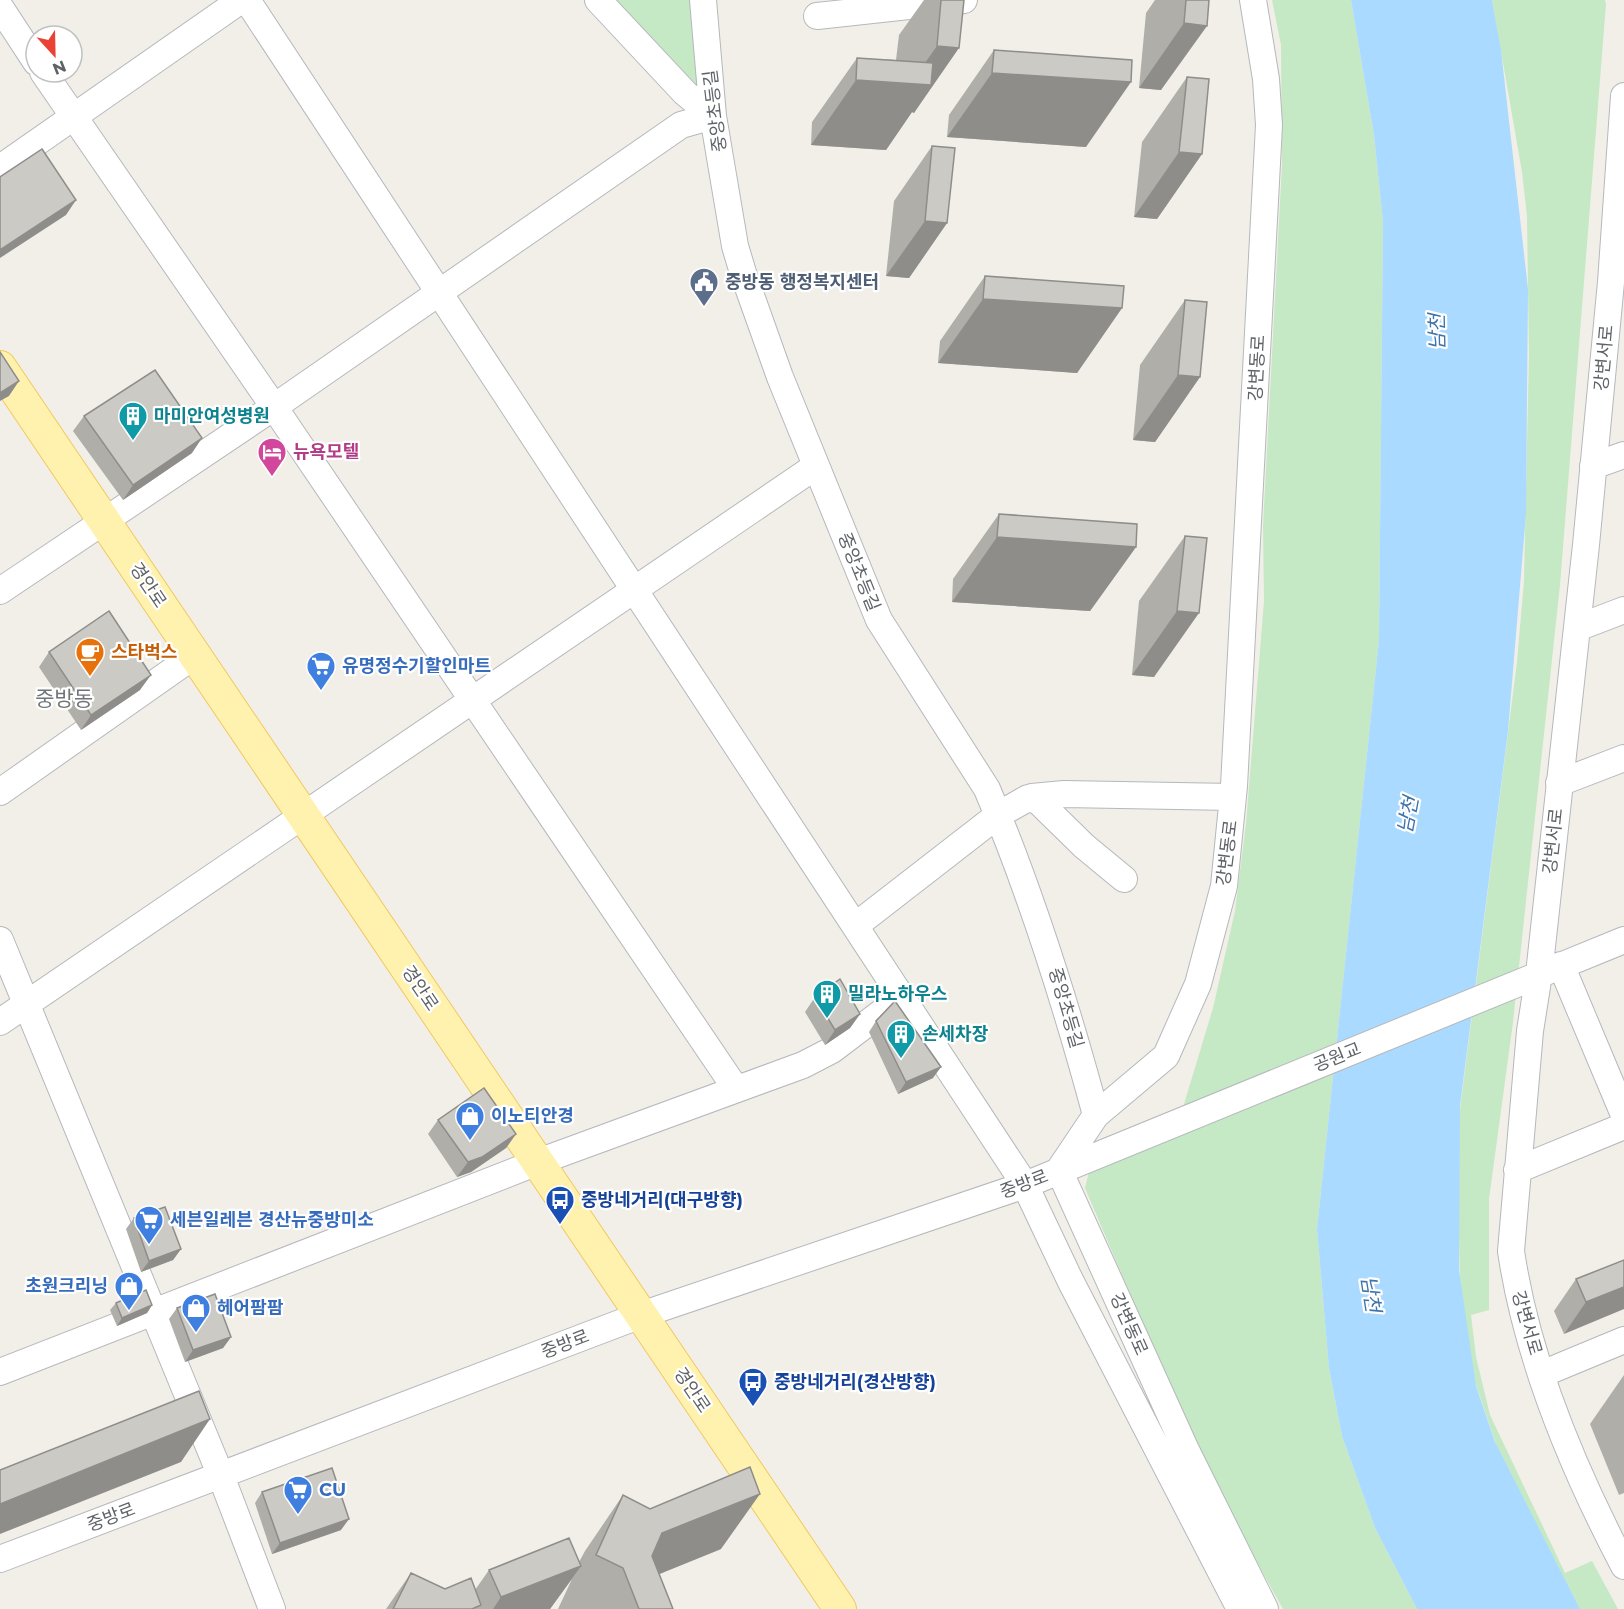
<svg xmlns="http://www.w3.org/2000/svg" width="1624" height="1609" font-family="Montserrat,'Noto Sans KR',sans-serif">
  <rect width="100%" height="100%" fill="#f1efe8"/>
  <path fill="#c5e8c5" d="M610 0H691L702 91 697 94Z
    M1272 0H1351L1374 135 1383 222 1379 640 1317 1229 1329 1368 1342 1436 1375 1528 1417 1609H1283L1232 1518 1154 1350 1085 1188 1090 1168 1175 1134 1213 1008 1235 911 1246 824 1264 601 1263 526 1282 165 1281 45Z
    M1492 0H1605L1606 4 1560 585 1513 1022 1489 1199V1310L1471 1315 1476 1357 1490 1415 1565 1573 1592 1561 1618 1609H1580L1498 1450 1475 1382 1460 1287 1457 1133 1517 662 1524 581 1529 355 1527 216 1522 172Z"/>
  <path fill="#aadaff" d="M1351 0H1492L1501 50 1528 289 1526 514 1508 731 1460 1106 1459 1270 1476 1386 1495 1442 1580 1609H1417L1375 1528 1342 1436 1329 1368 1317 1229 1379 640 1383 222 1374 135Z"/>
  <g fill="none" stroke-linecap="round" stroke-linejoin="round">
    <g stroke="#b5b8bc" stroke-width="28">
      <path id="minor" d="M247 0 1025 1185 1070 1280 1240 1609
        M598 0 685 93 713 116
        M703 0 713 116 735 246 744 276 780 377 879 620 987 789C1032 895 1066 1004 1096 1115
        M1253 0 1266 79 1269 125 1234 786 1224 886 1198 984 1166 1056 1096 1115 1059 1170 1186 1450 1265 1609
        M0 7 36 62
        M817 16 964 0
        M43 72 274 407 736 1089
        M1624 96 1611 282 1586 545 1539 974 1530 1031 1511 1251C1527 1360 1573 1469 1624 1566
        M0 168 241 0
        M1593 466 1624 455
        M0 591 274 407 681 125 713 116
        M1577 628 1624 610
        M1559 783 1624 758
        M0 792 195 655
        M1032 797 1064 794 1233 797
        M855 926 998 815 1028 798 1038 801 1084 846 1124 879
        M0 940 221 1476 272 1609
        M1561 965 1624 1115
        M0 1022 816 466
        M1517 1170 1624 1126
        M0 1372 538 1162 803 1065 832 1050 902 997
        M1542 1374 1624 1340
        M0 1559 641 1315 1025 1185 1624 940"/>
    </g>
    <g stroke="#f2c960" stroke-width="34">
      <path id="major" d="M0 367 840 1609"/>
    </g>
    <use href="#minor" stroke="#fff" stroke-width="26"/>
    <use href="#major" stroke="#fff2af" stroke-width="32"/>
  </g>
  <path fill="#afaea9" d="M924 0H964L914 113 912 112 886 150 811 145 812 122 857 58 896 60 899 35Z
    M1155 0H1209L1161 90 1139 88 1146 13Z
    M994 50 1086 147 947 137 949 115Z
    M1187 77 1202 154 1157 219 1134 217 1142 142Z
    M932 146 947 223 909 278 886 276 894 201Z
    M985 276 1122 308 1077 373 938 363 940 341Z
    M1185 300 1200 377 1155 442 1133 440 1140 365Z
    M84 416 192 453 123 500 73 431Z
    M999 514 1136 547 1090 611 952 602 953 579Z
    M1185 536 1207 538 1154 677 1132 675 1139 601Z
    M49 652 140 690 81 730 39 667Z
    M815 997 860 1014 850 1028 825 1045 805 1012Z
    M876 1021 933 1078 898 1094 869 1032Z
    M438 1120 516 1134 506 1148 471 1172 457 1177 428 1134Z
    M134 1218 181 1249 173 1260 141 1272 126 1229Z
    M1624 1260 1564 1334 1554 1311 1576 1279Z
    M116 1303 152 1305 147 1313 117 1326 110 1310Z
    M177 1308 231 1337 223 1348 185 1362 169 1319Z
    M1624 1375V1493L1619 1495 1590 1424Z
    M262 1492 341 1530 272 1554 255 1503Z
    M623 1495 721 1549 659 1574 673 1609H558L572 1579 550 1609H386L411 1573 445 1589 475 1590 489 1570 579 1562 585 1551Z"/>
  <path fill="#8f8d8a" d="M1184 23 1207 26 1161 90 1139 88Z
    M937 46 959 48 914 113 912 112 886 150 811 145 856 80 910 84Z
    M992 73 1131 82 1086 147 947 137Z
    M1179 152 1202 154 1157 219 1134 217Z
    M76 200 66 215 0 258V250Z
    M925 221 947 223 909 278 886 276Z
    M983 299 1122 308 1077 373 938 363Z
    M1178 375 1200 377 1155 442 1133 440Z
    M19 381 9 396 0 401V393Z
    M202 438 192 453 123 500 133 485Z
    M997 537 1136 547 1090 611 952 602Z
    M1177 611 1199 613 1154 677 1132 675Z
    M151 675 140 690 81 730 91 715Z
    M860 1014 850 1028 825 1045 835 1030Z
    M941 1067 933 1078 898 1094 906 1082Z
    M516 1134 506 1148 471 1172 457 1177 468 1162Z
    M181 1249 173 1260 141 1272 149 1261Z
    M1624 1287V1309L1564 1334 1586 1302Z
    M152 1305 147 1313 117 1326 122 1318Z
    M231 1337 223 1348 185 1362 193 1350Z
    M210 1419 181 1462 0 1534V1504Z
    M760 1494 721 1549 630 1586 662 1533Z
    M349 1519 341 1530 272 1554 280 1543Z
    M581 1566 550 1609H493L501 1597Z"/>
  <path fill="#cccac5" stroke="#8f8d8a" stroke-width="1.5" d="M941 0H964L959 48 937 46Z
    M1186 0H1209L1207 26 1184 23Z
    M994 50 1132 60 1131 82 992 73Z
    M857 58 933 63 931 85 856 80Z
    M1187 77 1209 79 1202 154 1179 152Z
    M932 146 955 148 947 223 925 221Z
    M42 149 76 200 0 250V177Z
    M985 276 1124 286 1122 308 983 299Z
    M1185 300 1207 302 1200 377 1178 375Z
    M0 352 19 381 0 393Z
    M155 370 202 438 133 485 84 416Z
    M999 514 1137 524 1136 547 997 537Z
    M1185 536 1207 538 1199 613 1177 611Z
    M109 611 151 675 91 715 49 652Z
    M840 979 860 1014 835 1030 815 997Z
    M895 1001 941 1067 906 1082 876 1021Z
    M484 1088 516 1134 482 1157 468 1162 438 1120Z
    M165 1207 181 1249 149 1261 134 1218Z
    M1624 1260V1287L1586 1302 1576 1279Z
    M146 1290 152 1305 122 1318 116 1303Z
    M215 1294 231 1337 193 1350 177 1308Z
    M199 1391 210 1419 0 1504V1470Z
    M750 1467 760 1494 662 1533 652 1556 673 1609H639L623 1568 596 1555 623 1495 650 1509Z
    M332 1468 349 1519 280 1543 262 1492Z
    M569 1538 581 1566 501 1597 489 1570Z
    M411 1573 445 1589 471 1578 481 1605 472 1609H393Z"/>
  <defs>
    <g id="civic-pin" transform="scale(1.5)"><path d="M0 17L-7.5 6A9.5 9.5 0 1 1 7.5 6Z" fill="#5c6f8a" stroke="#fff"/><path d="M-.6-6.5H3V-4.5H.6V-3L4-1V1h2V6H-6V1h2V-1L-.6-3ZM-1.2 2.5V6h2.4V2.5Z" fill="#fff"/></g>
    <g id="building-pin" transform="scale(1.5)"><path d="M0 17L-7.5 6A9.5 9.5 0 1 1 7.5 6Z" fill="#0f9aa8" stroke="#fff"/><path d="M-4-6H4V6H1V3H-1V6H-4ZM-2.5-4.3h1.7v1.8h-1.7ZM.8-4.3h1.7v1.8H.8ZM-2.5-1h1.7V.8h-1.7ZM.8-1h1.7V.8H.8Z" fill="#fff"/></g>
    <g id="hotel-pin" transform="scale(1.5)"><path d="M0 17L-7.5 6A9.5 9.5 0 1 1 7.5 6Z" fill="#d1479c" stroke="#fff"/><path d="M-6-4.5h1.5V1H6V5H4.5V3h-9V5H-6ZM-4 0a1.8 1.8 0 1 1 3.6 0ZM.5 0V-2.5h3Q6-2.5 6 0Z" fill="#fff"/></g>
    <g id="cafe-pin" transform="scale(1.5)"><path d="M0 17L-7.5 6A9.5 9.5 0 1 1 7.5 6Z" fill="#e8710a" stroke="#fff"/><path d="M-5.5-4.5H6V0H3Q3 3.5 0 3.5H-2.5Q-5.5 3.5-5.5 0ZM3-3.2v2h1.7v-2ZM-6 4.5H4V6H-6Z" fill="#fff"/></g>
    <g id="supermarket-pin" transform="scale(1.5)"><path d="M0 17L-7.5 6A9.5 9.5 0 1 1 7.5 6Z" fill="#3f7fe0" stroke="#fff"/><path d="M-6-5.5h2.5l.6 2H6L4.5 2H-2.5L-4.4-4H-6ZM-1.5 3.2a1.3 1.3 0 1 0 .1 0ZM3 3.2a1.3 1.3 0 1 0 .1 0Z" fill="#fff"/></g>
    <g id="shop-pin" transform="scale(1.5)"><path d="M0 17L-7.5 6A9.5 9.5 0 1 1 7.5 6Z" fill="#3f7fe0" stroke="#fff"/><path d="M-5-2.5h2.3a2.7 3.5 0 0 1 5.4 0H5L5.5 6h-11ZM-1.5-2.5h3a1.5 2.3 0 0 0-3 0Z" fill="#fff"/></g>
    <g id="bus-pin" transform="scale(1.5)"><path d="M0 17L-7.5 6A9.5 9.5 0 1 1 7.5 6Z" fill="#1a4fb4" stroke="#fff"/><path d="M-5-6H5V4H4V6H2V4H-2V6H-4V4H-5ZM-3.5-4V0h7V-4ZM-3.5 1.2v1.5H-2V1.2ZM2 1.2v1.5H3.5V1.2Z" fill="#fff"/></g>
  </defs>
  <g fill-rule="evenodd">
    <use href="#civic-pin" x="704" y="282"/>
    <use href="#building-pin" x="133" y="416"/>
    <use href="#hotel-pin" x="272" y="452"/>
    <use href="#cafe-pin" x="90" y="652"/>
    <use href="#supermarket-pin" x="321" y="666"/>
    <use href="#building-pin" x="827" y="994"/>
    <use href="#building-pin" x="901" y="1034"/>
    <use href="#shop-pin" x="470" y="1116"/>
    <use href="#bus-pin" x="560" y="1200"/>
    <use href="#supermarket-pin" x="149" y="1220"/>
    <use href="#shop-pin" x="129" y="1286"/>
    <use href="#shop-pin" x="196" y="1308"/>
    <use href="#bus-pin" x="753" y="1382"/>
    <use href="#supermarket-pin" x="298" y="1490"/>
  </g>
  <g text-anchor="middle" stroke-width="4.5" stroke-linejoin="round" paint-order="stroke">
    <g font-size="18" fill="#5f6368" stroke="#fff">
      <text transform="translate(715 111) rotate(-97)" y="6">중앙초등길</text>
      <text transform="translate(1604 358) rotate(-85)" y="6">강변서로</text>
      <text transform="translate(1257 368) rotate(-87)" y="6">강변동로</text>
      <text transform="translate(859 572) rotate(68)" y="6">중앙초등길</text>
      <text transform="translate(148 585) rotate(56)" y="6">경안로</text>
      <text transform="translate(1553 841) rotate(-84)" y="6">강변서로</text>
      <text transform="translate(1227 853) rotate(-83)" y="6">강변동로</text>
      <text transform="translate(420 988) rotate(56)" y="6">경안로</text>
      <text transform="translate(1066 1008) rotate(74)" y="6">중앙초등길</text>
      <text transform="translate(1337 1057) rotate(-22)" y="6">공원교</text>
      <text transform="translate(1024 1184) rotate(-21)" y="6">중방로</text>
      <text transform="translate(1527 1323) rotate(74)" y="6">강변서로</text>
      <text transform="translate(1129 1324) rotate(66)" y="6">강변동로</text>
      <text transform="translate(565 1344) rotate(-21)" y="6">중방로</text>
      <text transform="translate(692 1390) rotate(56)" y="6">경안로</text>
      <text transform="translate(111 1517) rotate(-21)" y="6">중방로</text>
    </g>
    <g font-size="18" font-weight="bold" fill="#4e5e75" stroke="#fff" text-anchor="start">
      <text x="725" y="288">중방동 행정복지센터</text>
    </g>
    <g font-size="18" font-weight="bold" fill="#0d838f" stroke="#fff" text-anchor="start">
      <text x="154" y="422">마미안여성병원</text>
      <text x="848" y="1000">밀라노하우스</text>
      <text x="922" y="1040">손세차장</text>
    </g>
    <g font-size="18" font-weight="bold" fill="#b23c85" stroke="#fff" text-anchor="start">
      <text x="293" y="458">뉴욕모텔</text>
    </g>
    <g font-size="18" font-weight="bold" fill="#c56008" stroke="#fff" text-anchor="start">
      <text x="111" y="658">스타벅스</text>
    </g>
    <g font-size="18" font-weight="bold" fill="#366cbe" stroke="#fff" text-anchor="start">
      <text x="342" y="672">유명정수기할인마트</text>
      <text x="491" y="1122">이노티안경</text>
      <text x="170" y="1226">세븐일레븐 경산뉴중방미소</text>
      <text x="108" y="1292" text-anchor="end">초원크리닝</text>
      <text x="217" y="1314">헤어팜팜</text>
      <text x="319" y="1496">CU</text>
    </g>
    <g font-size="18" font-weight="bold" fill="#164399" stroke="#fff" text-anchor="start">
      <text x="581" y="1206">중방네거리(대구방향)</text>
      <text x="774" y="1388">중방네거리(경산방향)</text>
    </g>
    <g font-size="20" font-style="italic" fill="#4174aa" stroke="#fff">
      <text transform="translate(1437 332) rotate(-91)" y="7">남천</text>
      <text transform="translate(1408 815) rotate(-79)" y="7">남천</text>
      <text transform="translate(1371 1294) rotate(81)" y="7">남천</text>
    </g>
    <g font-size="21" fill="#70757a" stroke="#fff">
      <text x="64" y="706">중방동</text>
    </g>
  </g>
  <g transform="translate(54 54) rotate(158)"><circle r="28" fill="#ffffff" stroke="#bfc1c3" stroke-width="1.5"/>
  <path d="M0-4.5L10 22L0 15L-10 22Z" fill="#ea4335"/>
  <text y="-9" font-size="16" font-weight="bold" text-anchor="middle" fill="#5f6368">N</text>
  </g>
</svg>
